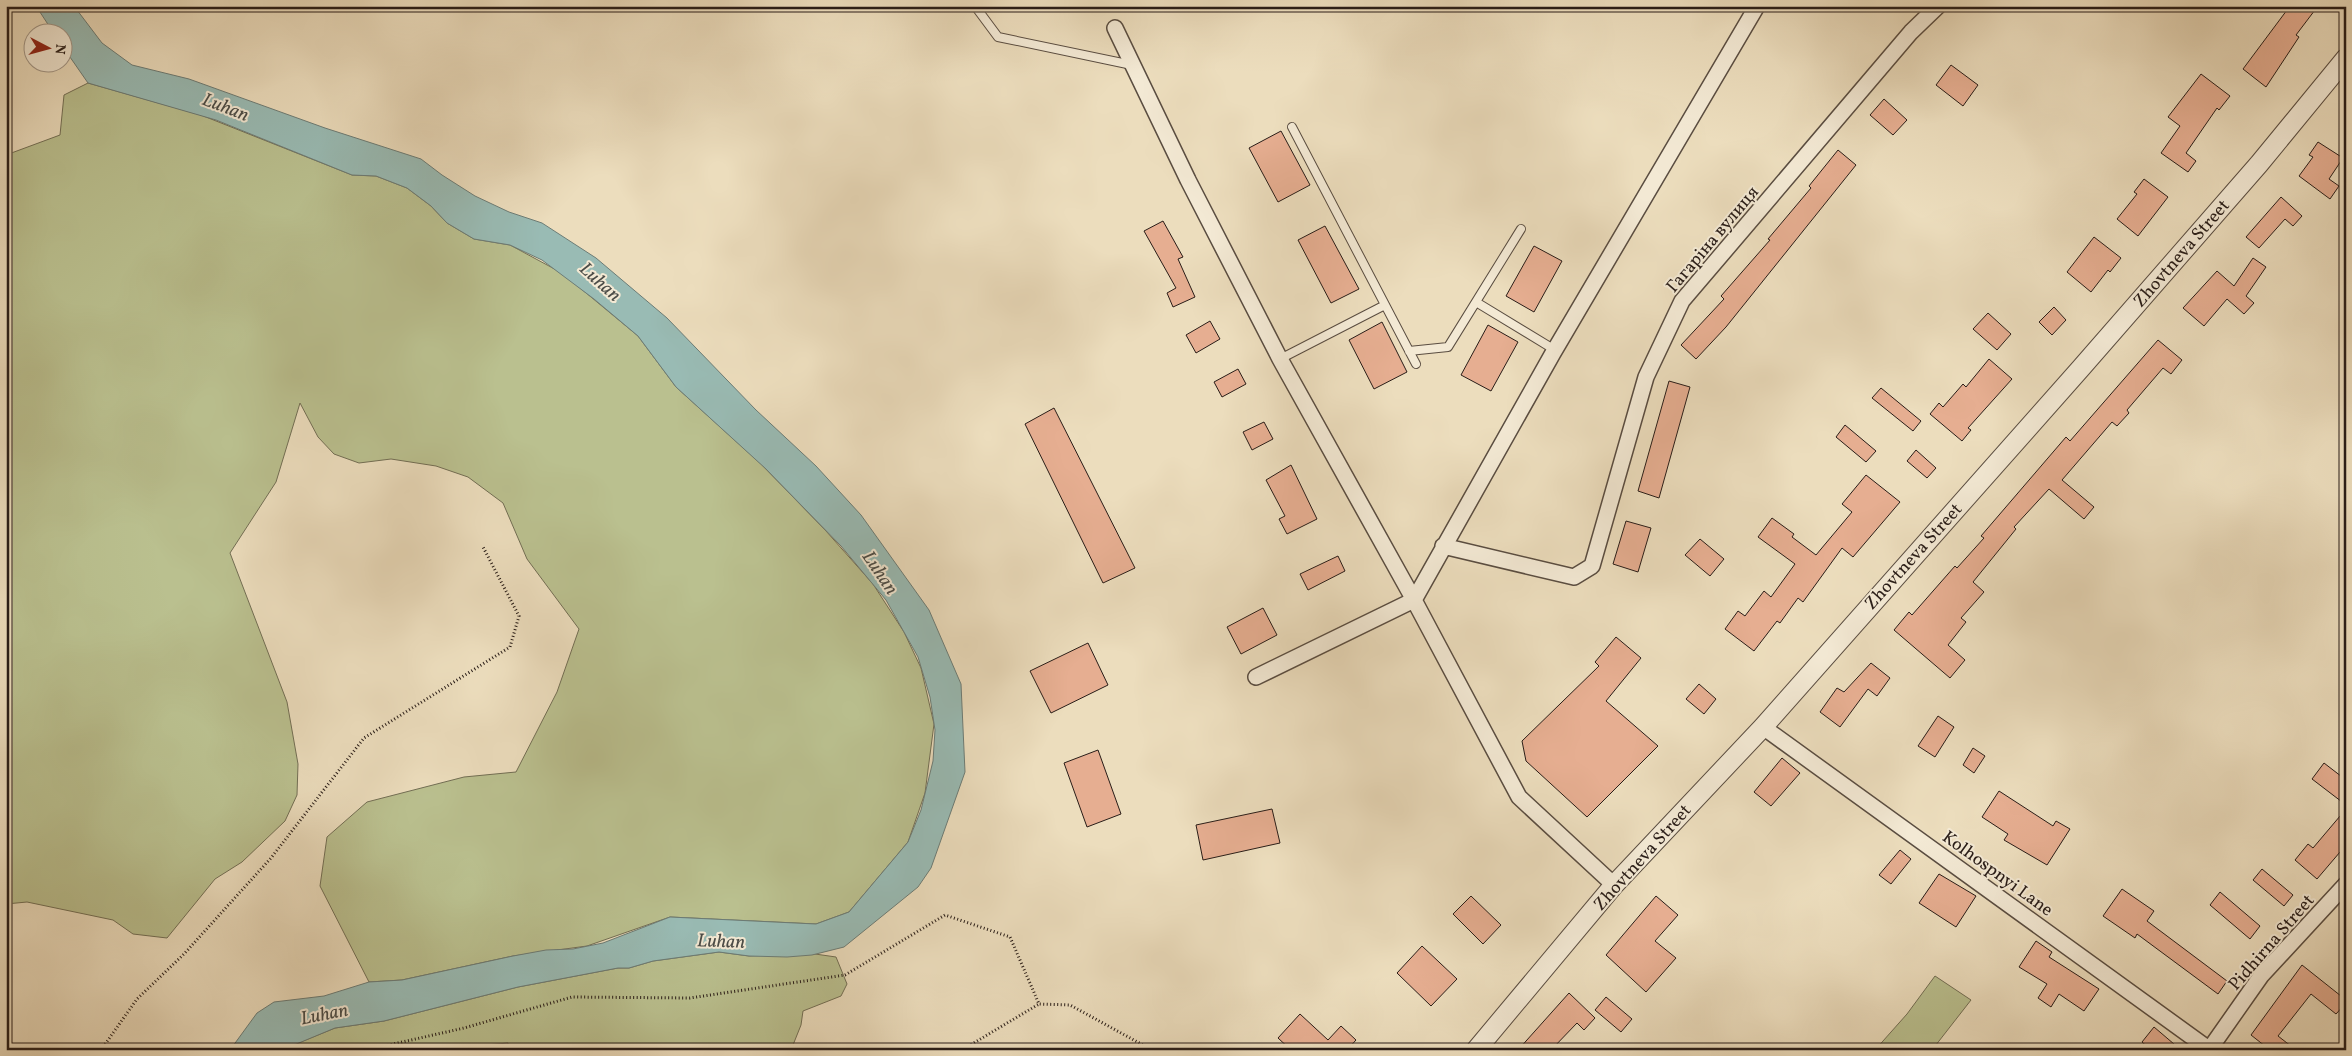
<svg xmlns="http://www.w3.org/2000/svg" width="2352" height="1056" font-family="Vollkorn,serif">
  <rect width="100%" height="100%" fill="#ecddbd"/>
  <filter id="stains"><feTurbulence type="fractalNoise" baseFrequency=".004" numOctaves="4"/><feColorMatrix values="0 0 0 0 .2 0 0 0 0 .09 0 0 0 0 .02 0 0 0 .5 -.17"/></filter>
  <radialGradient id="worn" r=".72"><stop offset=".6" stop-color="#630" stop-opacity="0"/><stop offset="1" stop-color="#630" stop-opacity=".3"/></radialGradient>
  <path fill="#bac08f" stroke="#726e54" d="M88 83 201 115 352 175 376 176 407 188 431 206 447 223 474 239 510 245 562 273 638 336 676 387 760 463 826 531 873 584 904 632 921 668 934 724 925 793 908 842 849 912 816 924 670 917 587 946 513 956 402 980 369 982 320 886 327 837 367 802 464 777 516 772 557 692 579 629 527 559 503 503 468 477 436 466 391 459 359 463 334 454 318 437 300 403 276 482 230 553 287 702 298 764 297 795 285 821 242 862 215 879 167 938 133 934 113 920 27 902 6 904V277L9 276 6 263V155L60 135 64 95Z
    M719 952 749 956 815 954 836 957 847 984 841 996 803 1011 801 1025 791 1050H508V1043L429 1050H281L335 1028 384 1021 518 987 618 968H629L653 961Z
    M1935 976 1971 1000 1932 1050H1875L1907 1014Z"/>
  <path fill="#99bbb4" stroke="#6c7c76" d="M36 6H74L102 43 132 65 189 79 325 128 421 159 442 175 475 196 509 212 542 223 596 258 667 318 756 410 816 466 861 515 929 610 961 684 965 772 931 868 918 887 844 947 812 955 787 957 749 956 719 952 653 961 629 968H618L518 987 384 1021 335 1028 282 1050H230L257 1013 274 1002 324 996 369 982 402 980 513 956 546 950 573 949 603 943 670 917 816 924 849 912 908 842 921 810 933 761 935 730 930 697 918 657 886 600 841 546 766 469 676 387 638 336 594 299 542 260 510 245 474 239 447 223 431 206 407 188 376 176 352 175 216 120 88 83 63 47 62 32H53Z"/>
  <path fill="#e6ae91" stroke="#291d18" d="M2290 6H2318L2296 35 2299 37 2266 87 2243 69Z
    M1951 65 1978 85 1963 106 1936 85Z
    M2201 74 2230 96 2219 110 2217 108 2186 153 2196 161 2188 172 2161 153 2180 126 2168 117Z
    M1884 99 1907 120 1893 135 1870 115Z
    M1281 131 1310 185 1278 202 1249 148Z
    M2318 142 2343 158 2329 179 2339 186 2330 199 2299 176 2313 157 2309 155Z
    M1838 150 1856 165 1726 327 1696 359 1681 345 1724 299 1721 296 1770 240 1768 239 1811 188 1809 186Z
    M2144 179 2168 197 2138 236 2117 219 2137 194 2134 192Z
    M2281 197 2302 216 2293 226 2285 219 2259 248 2246 237Z
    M1163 221 1183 257 1178 259 1195 297 1173 307 1167 293 1176 288 1144 231Z
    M1325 226 1359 289 1331 303 1298 240Z
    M2094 237 2121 258 2110 272 2108 270 2091 292 2067 272Z
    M1534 246 1562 261 1534 312 1506 296Z
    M2253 258 2266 267 2246 296 2254 303 2244 314 2227 299 2204 326 2183 308 2217 271 2234 286Z
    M2054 307 2066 320 2052 335 2039 322Z
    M1988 313 2011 334 1997 350 1973 329Z
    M1210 321 1220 339 1196 353 1186 335Z
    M1382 322 1407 372 1374 389 1349 340Z
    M1488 325 1518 342 1491 391 1461 375Z
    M2158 340 2182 360 2171 374 2163 368 2127 410 2129 413 2117 426 2112 422 2062 480 2094 507 2084 519 2049 489 2014 527 2016 529 1973 582 1984 592 1961 618 1966 622 1948 645 1965 660 1950 678 1894 630 1909 612 1912 615 1955 566 1957 568 1984 538 1981 536 2066 437 2070 441Z
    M1989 359 2012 379 1968 428 1971 430 1962 441 1930 414 1939 403 1943 407 1963 384 1966 387Z
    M1238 369 1246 384 1222 397 1214 382Z
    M1669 381 1690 387 1659 498 1638 491Z
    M1881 388 1921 421 1913 431 1872 398Z
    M1054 408 1135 568 1103 583 1025 424Z
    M1264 422 1273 439 1252 450 1243 432Z
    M1845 425 1876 451 1866 462 1836 437Z
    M1916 450 1936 468 1927 478 1907 461Z
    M1291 465 1317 519 1287 534 1279 519 1285 516 1266 480Z
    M1866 475 1900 502 1853 557 1842 548 1803 602 1798 598 1780 623 1777 621 1754 651 1725 629 1738 611 1745 616 1764 591 1771 597 1795 564 1758 537 1772 518 1794 534 1792 537 1816 555 1852 512 1842 504Z
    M1626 521 1651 528 1638 572 1613 564Z
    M1700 539 1724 559 1710 576 1685 555Z
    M1338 556 1345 571 1308 590 1300 574Z
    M1263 608 1277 635 1241 654 1227 627Z
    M1616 637 1641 658 1606 701 1658 746 1587 817 1526 761 1522 741 1599 666 1595 662Z
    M1088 643 1108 685 1051 713 1030 671Z
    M1871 663 1890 678 1877 696 1868 689 1840 727 1820 712 1837 688 1844 692Z
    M1699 684 1716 699 1704 714 1686 699Z
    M1938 716 1954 727 1935 757 1918 746Z
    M1973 748 1985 756 1974 773 1963 765Z
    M1098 750 1121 814 1087 827 1064 763Z
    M1782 758 1800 773 1771 806 1754 792Z
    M2324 763 2346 780V805L2312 779Z
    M1999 791 2053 826 2056 821 2070 829 2047 865 2004 840 2008 834 1982 817Z
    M1272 809 1280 843 1203 860 1196 825Z
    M2346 809V845L2317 879 2295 860 2308 844 2313 848Z
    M1900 850 1911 859 1891 884 1879 875Z
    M2262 869 2293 895 2284 906 2253 880Z
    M1939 874 1976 896 1956 927 1919 903Z
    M2122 889 2154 911 2147 921 2227 981 2218 994 2137 934 2135 938 2103 916Z
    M2220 892 2260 926 2250 939 2210 905Z
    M1471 896 1501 925 1483 944 1453 914Z
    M1656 896 1678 915 1655 941 1676 958 1646 992 1606 955Z
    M2036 941 2052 952 2049 957 2099 989 2084 1011 2059 994 2051 1007 2038 998 2047 984 2019 967Z
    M1422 946 1457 979 1431 1006 1397 973Z
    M2302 965 2346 1000V1003L2336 1014 2311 994 2278 1036 2296 1050H2270L2251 1035Z
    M1569 993 1595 1018 1584 1030 1577 1023 1551 1050H1518Z
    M1606 997 1632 1019 1621 1032 1595 1010Z
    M1300 1014 1328 1040 1341 1026 1356 1040 1347 1050H1291L1278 1038Z
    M2154 1027 2181 1050H2151L2142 1042Z"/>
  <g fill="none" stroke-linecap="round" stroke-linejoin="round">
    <g stroke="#5a4d41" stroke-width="10">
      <path id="service" d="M975 6 998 37 1132 65
        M1292 127 1416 364
        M1476 302 1555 350
        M1409 351 1448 347 1521 229
        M1280 359 1385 305"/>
    </g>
    <g stroke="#5a4d41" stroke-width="18">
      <path id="minor" d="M1115 28 1188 180 1280 359 1414 600 1519 797 1614 885
        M1443 546 1574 577 1592 566 1646 377 1682 301 1911 32 1938 6
        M1256 677 1414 600 1553 353 1757 6
        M1763 727 2210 1050
        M2209 1050 2261 976 2346 884"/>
    </g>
    <g stroke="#5a4d41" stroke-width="21">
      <path id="tertiary" d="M1476 1050 1614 885 1763 727 2081 368 2259 164 2346 58"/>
    </g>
    <path stroke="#291d18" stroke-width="3" stroke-dasharray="1 2.5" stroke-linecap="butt" d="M101 1050 137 999 184 954 271 858 364 738 510 647 519 616 483 547
      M367 1050 464 1028 572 997 690 998 845 975 945 915 1010 937 1039 1004 1070 1005 1152 1050
      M962 1050 1039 1004"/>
    <use href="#service" stroke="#f3e9d4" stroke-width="8"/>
    <use href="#minor" stroke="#f3e9d4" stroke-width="15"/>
    <use href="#tertiary" stroke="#f3e9d4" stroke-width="19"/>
  </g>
  <g text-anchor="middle" stroke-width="4" stroke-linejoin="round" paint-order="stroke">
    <g font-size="18" fill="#291d18" stroke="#f3e9d4">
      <text transform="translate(1712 239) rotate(-50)" y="6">Гагаріна вулиця</text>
      <text transform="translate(2181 253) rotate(-49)" y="6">Zhovtneva Street</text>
      <text transform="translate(1913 556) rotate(-48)" y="6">Zhovtneva Street</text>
      <text transform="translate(1642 857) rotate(-48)" y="6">Zhovtneva Street</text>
      <text transform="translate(1998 873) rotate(36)" y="6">Kolhospnyi Lane</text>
      <text transform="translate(2271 942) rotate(-49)" y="6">Pidhirna Street</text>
    </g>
    <g font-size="19" font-style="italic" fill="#4b4c47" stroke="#f3e9d4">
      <text transform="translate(226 106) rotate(21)" y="7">Luhan</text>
      <text transform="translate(601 281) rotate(42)" y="7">Luhan</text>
      <text transform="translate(881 572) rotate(56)" y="7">Luhan</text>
      <text transform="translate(721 940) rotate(2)" y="7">Luhan</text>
      <text transform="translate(324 1013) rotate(-11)" y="7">Luhan</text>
    </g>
  </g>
  <rect width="2352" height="1056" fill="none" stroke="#ecddbd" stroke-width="25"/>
  <rect x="8" y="8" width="2337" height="1041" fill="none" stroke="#291d18" stroke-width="2.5"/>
  <rect x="12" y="12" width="2327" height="1031" fill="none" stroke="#291d18"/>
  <g transform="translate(48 48) rotate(96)"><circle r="24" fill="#f3e9d4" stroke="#a29789"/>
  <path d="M0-4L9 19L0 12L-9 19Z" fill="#8f2418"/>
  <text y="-8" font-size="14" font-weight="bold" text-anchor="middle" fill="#291d18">N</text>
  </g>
  <rect width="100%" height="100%" filter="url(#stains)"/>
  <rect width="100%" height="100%" fill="url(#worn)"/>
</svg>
